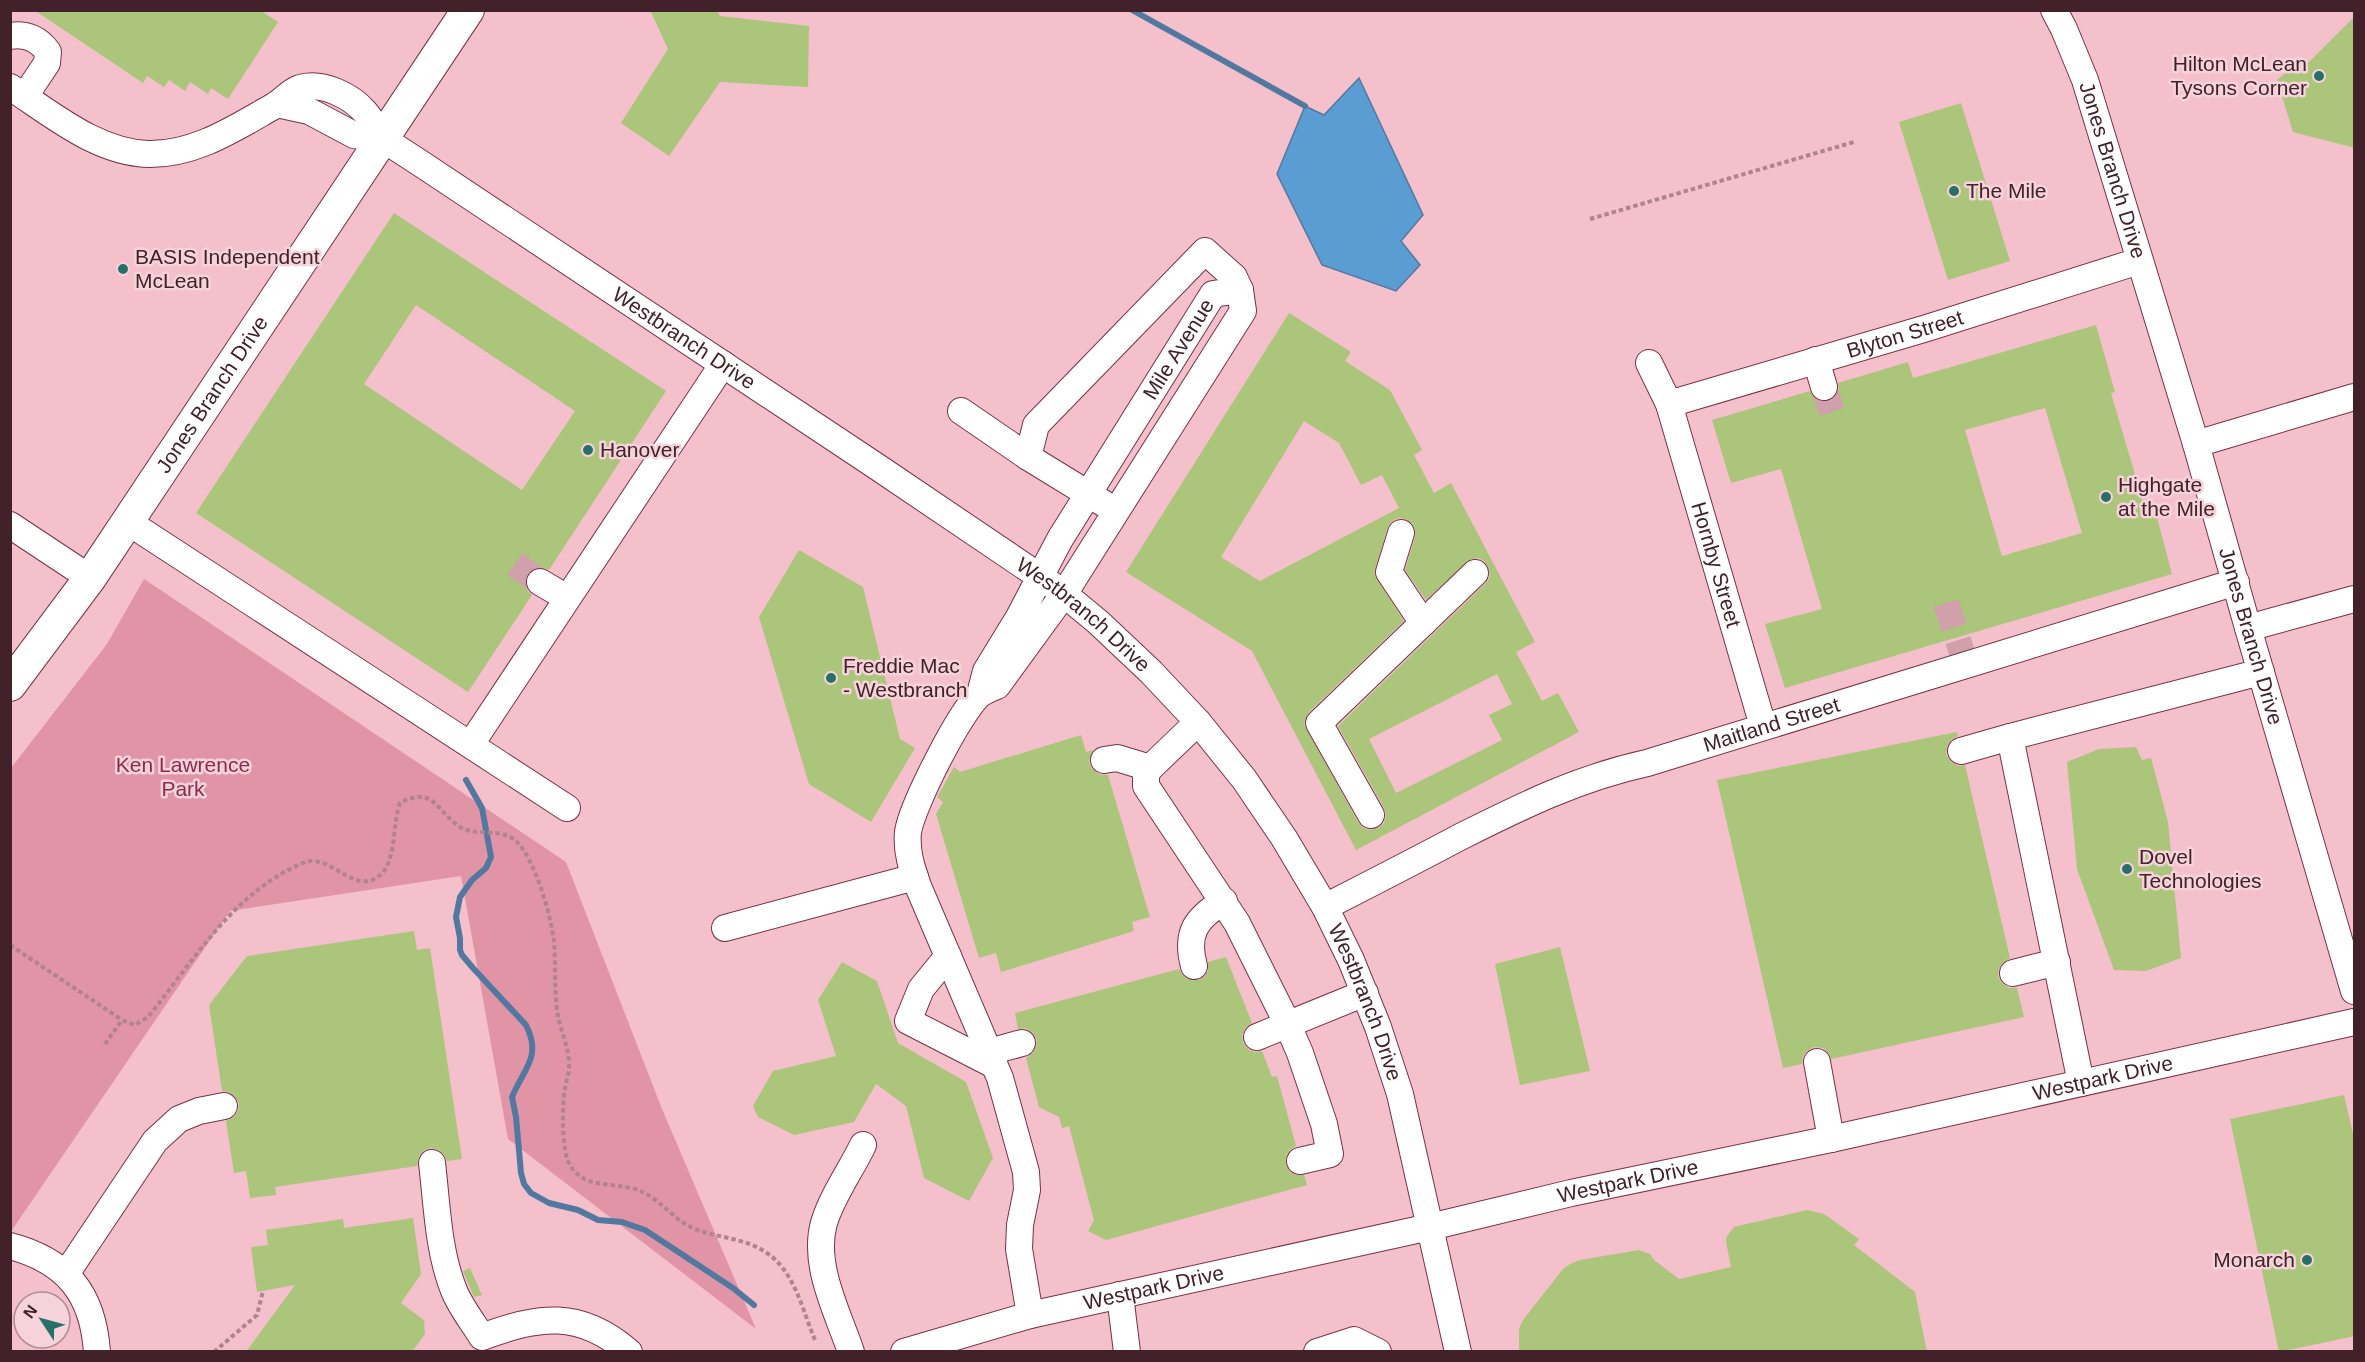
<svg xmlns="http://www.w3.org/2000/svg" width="2365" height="1362" font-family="Arial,sans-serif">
  <rect width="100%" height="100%" fill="#f4c0cb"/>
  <path fill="#e194a6" d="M144 579 566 862 662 1109 756 1329 508 1139 461 876 230 911 12 1230 11 1229V768L107 644Z"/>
  <path fill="#5a9dd2" stroke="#5378a0" stroke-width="1.5" d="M1359 78 1423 215 1401 241 1420 265 1396 291 1322 265 1277 174 1305 106 1324 115Z"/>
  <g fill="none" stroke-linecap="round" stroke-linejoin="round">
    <path stroke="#5378a0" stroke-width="6" d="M1132 10 1305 106
      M466 780 482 808 491 857 486 868 472 880 460 897 456 917 460 938V950L462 955 473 968 526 1025C542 1057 524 1068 512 1097L516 1117 521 1173 524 1184 531 1193 549 1203 578 1210 598 1220 622 1222 645 1230 733 1288 754 1305"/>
  </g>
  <path fill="#abc57b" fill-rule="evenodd" d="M34 10H260L278 22 228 99 211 88 208 94 190 82 185 91 169 80 164 87 147 76 143 83Z
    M650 10H717L720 16 809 26 808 87 720 82 669 156 621 123 668 49Z
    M2355 16V148L2293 132 2277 80 2291 69 2300 71Z
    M1961 103 2010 261 1948 280 1899 122Z
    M394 213 666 391 549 570 540 567 533 569 527 574 525 582 527 590 532 595 468 692 196 513ZM416 305 575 411 522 490 364 384Z
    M1289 313 1351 352 1345 361 1390 390 1422 450 1414 455 1434 493 1451 483 1535 642 1516 652 1542 701 1558 693 1579 732 1356 850 1252 651 1126 572ZM1304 421 1339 443 1361 485 1382 475 1399 508 1260 581 1221 557ZM1398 518 1406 519 1412 523 1415 529V537L1405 570 1426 600 1471 559 1479 558 1485 562 1489 569 1490 577 1485 584 1338 726 1384 808 1386 816 1384 823 1378 828 1370 830 1363 828 1358 822 1304 724 1309 712 1404 621 1374 574 1387 529 1391 522ZM1497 674 1512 704 1489 715 1502 740 1396 793 1369 739Z
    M2096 325 2115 392 2111 393 2146 512 2155 510 2172 574 1785 688 1765 624 1822 609 1781 469 1731 483 1712 420 1810 391 1814 398 1820 401H1828L1835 397 1839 390 1838 383 1908 362 1913 378ZM2045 408 2082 533 2002 556 1965 430Z
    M799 550 863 587 900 739 915 748 871 822 809 784 759 617Z
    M1957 732 1958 736 1951 740 1947 747 1946 755 1951 762 1958 766 1965 765 2010 958 2002 963 1999 968 1998 976 2003 984 2009 988H2017L2024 1017 1831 1059 1828 1052 1823 1048 1814 1047 1807 1051 1803 1056 1802 1064 1783 1068 1717 780Z
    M1081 735 1086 752 1093 750 1089 762 1092 769 1099 774 1108 775 1150 917 1132 922 1134 931 1001 972 996 953 979 958 936 814 943 802 937 797 954 767 960 772Z
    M2136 747 2142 760 2151 758 2168 822 2181 958 2146 971 2114 970 2077 869 2067 762 2099 749Z
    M414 931 417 950 430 948 462 1159 447 1161 444 1155 439 1150 430 1148 423 1151 419 1156 417 1166 275 1187 276 1195 250 1198 246 1171 234 1173 226 1121 234 1117 238 1111 239 1104 235 1096 229 1092 222 1091 209 1005 247 956Z
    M1560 947 1590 1071 1520 1085 1495 964Z
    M1226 957 1252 1023 1246 1027 1242 1034 1243 1043 1248 1049 1254 1052 1262 1051 1272 1077 1277 1076 1296 1146 1290 1150 1286 1156V1165L1290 1172 1295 1175H1304L1307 1185 1106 1240 1088 1231 1094 1220 1069 1126 1062 1128 1059 1117 1039 1107 1026 1058 1033 1053 1036 1047 1037 1040 1032 1032 1025 1028 1018 1029 1015 1013 1179 969 1183 976 1189 980H1198L1204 977 1208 971V962Z
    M842 962 877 981 898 1043 966 1082 993 1158 969 1201 924 1178 906 1106 876 1084 854 1122 794 1135 758 1117 753 1106 773 1071 836 1056 818 1000Z
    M2344 1095 2355 1143V1336L2279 1352 2230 1119Z
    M1807 1210 1824 1214 1859 1239 1854 1245 1915 1292 1927 1352H1519V1329L1523 1320 1563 1269 1570 1264 1580 1260 1639 1250 1650 1254 1654 1260 1679 1279 1731 1267 1726 1242 1727 1236 1734 1227Z
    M413 1218 421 1274 401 1303 424 1320 425 1334 412 1352H246L295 1285 257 1292 251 1247 268 1245 266 1230 343 1219 344 1228Z
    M470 1268 482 1295 474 1297 463 1271Z"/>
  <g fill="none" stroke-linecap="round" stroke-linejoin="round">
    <path stroke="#d0a0ab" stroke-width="26" stroke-dasharray="26 13" stroke-linecap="butt" d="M1824 387 1835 422
      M515 564 540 582
      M1946 603 1966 665"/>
    <g stroke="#793146" stroke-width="28">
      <g id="minor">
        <path id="s1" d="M2054 10 2064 29 2085 80 2196 444 2248 628 2354 991"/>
        <path d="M10 36C26 33 39 39 48 52L47 63 25 96"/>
        <path d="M10 87C52 114 96 152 148 154 195 155 235 128 274 106 283 101 289 92 300 88 322 81 351 96 365 112 372 120 377 130 383 139"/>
        <path id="s2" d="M277 104 309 111 354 135 383 139 420 163 876 466 1058 589 1098 622 1151 672 1198 722 1244 779 1284 838 1325 907 1351 960 1378 1027 1400 1094 1458 1352"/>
        <path d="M1816 360 1824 387"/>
        <path id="s3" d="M1649 363 1669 404 1763 726"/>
        <path id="s4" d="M1669 404 1927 328 2139 261"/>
        <path d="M961 411 1028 457 1103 503"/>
        <path d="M2196 444 2354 397"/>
        <path d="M1028 457 1036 425 1205 251 1234 277 1240 290"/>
        <path d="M128 522 567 808"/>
        <path d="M10 525 90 578"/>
        <path d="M1401 533 1389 572 1423 623"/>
        <path d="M540 582 567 598"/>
        <path d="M2248 628 2354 599"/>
        <path id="s5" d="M980 694 986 671 1019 617 1060 539 1213 294 1240 290 1243 311 1064 594 997 686C991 688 985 691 980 694 960 711 912 806 908 832 906 851 912 869 918 886L1000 1078 1026 1172 1027 1190 1020 1225 1019 1249 1030 1315"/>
        <path d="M471 744 723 364"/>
        <path d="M1961 751 2010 737"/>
        <path d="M1104 760 1117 758 1150 768 1146 774V786L1237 923 1287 1023 1300 1053 1324 1124 1330 1154 1300 1161"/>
        <path d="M1150 768 1198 722"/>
        <path d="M1371 815 1319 723 1475 573"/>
        <path id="s6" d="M1325 907C1370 884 1415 861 1460 837 1522 806 1578 778 1647 763L2236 582"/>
        <path d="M725 928 915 877"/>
        <path d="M948 956 921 989 908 1021 994 1065"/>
        <path d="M1194 966C1185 933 1196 918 1224 901"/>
        <path d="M2013 973 2057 962"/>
        <path d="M1257 1037 1365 993"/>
        <path d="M989 1052 1022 1043"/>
        <path d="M1817 1062 1831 1139"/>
        <path d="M2081 1083 2010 737 2261 672"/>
        <path d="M432 1163C437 1205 438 1249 453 1288 459 1305 472 1321 482 1337 539 1316 579 1309 629 1352"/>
        <path d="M10 1246C67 1261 93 1294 97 1352"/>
        <path d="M66 1274 155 1141 179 1119 199 1111 224 1106"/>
        <path d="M1120 1295 1127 1352"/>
        <path d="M851 1352C838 1313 812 1265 824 1223 832 1196 851 1170 863 1145"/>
        <path id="s7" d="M904 1352 1030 1315 1430 1227 1571 1193 1831 1139 2354 1022"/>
        <path d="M1317 1352 1354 1340 1378 1352"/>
      </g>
    </g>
    <g stroke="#793146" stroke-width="34">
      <g id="major">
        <path id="s8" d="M10 685 90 578 468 10"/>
      </g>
    </g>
    <path stroke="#b0838e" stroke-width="4" stroke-dasharray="4.5 3" stroke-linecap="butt" d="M1590 219 1854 142
      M10 945 122 1020
      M105 1044 122 1020 135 1025 148 1017C192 963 227 902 290 869 297 866 304 861 311 861 335 860 356 894 379 876 397 863 392 823 400 803 434 785 436 811 460 827 476 837 501 827 516 841 535 859 551 915 554 942 556 964 554 987 557 1010 559 1028 568 1044 569 1062 570 1072 566 1080 565 1089 562 1104 562 1148 568 1161 580 1189 610 1182 635 1189 659 1196 672 1220 695 1229 721 1239 749 1238 771 1256 796 1276 803 1312 815 1340
      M214 1352 257 1315 263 1291"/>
    <use href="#minor" stroke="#fff" stroke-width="26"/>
    <use href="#major" stroke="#fff" stroke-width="32"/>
  </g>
  <g fill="#287067" stroke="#f6d3da" stroke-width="2">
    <circle cx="2319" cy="76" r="6"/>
    <circle cx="1954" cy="191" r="6"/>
    <circle cx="123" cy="269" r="6"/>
    <circle cx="588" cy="450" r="6"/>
    <circle cx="2106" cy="497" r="6"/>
    <circle cx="831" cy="678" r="6"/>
    <circle cx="2127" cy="869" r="6"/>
    <circle cx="2307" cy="1260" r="6"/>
  </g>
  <g text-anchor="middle" stroke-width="5" stroke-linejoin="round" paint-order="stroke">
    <g font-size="21" fill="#42212a" stroke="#f6d3da" text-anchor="start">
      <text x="2307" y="71" text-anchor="end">Hilton McLean<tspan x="2307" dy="24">Tysons Corner</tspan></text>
      <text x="1966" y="198">The Mile</text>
      <text x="135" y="264">BASIS Independent<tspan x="135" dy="24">McLean</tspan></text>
      <text x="600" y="457">Hanover</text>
      <text x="2118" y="492">Highgate<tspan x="2118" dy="24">at the Mile</tspan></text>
      <text x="843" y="673">Freddie Mac<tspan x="843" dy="24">- Westbranch</tspan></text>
      <text x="2139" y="864">Dovel<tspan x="2139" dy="24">Technologies</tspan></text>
      <text x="2295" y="1267" text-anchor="end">Monarch</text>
    </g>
    <g font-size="21" fill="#42212a" stroke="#f6d3da">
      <text dy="7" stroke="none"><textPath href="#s1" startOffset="171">Jones Branch Drive</textPath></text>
      <text dy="7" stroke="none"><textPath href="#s4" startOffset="246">Blyton Street</textPath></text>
      <text dy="7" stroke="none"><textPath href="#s2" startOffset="474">Westbranch Drive</textPath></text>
      <text dy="7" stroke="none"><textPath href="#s5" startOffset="399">Mile Avenue</textPath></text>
      <text dy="7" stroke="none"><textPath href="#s8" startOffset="354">Jones Branch Drive</textPath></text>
      <text dy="7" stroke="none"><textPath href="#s3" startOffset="213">Hornby Street</textPath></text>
      <text dy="7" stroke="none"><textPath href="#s2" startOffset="960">Westbranch Drive</textPath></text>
      <text dy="7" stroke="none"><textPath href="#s1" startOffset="657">Jones Branch Drive</textPath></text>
      <text dy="7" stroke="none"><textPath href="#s6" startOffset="484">Maitland Street</textPath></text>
      <text dy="7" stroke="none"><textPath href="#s2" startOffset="1446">Westbranch Drive</textPath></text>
      <text dy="7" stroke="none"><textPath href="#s7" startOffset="1230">Westpark Drive</textPath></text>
      <text dy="7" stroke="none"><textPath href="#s7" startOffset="744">Westpark Drive</textPath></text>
      <text dy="7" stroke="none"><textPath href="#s7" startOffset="258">Westpark Drive</textPath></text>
    </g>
    <g font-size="21" fill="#8e2b4c" stroke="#f6d3da">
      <text x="183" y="772">Ken Lawrence<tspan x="183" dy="24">Park</tspan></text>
    </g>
  </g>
  <rect width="2365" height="1362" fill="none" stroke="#42212a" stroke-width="24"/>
  <g transform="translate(42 1320) rotate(306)"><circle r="28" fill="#f6d3da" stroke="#ae8c94" stroke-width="1.5"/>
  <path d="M0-4.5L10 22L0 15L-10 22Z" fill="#287067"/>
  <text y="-9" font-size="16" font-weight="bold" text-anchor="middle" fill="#42212a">N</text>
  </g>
</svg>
